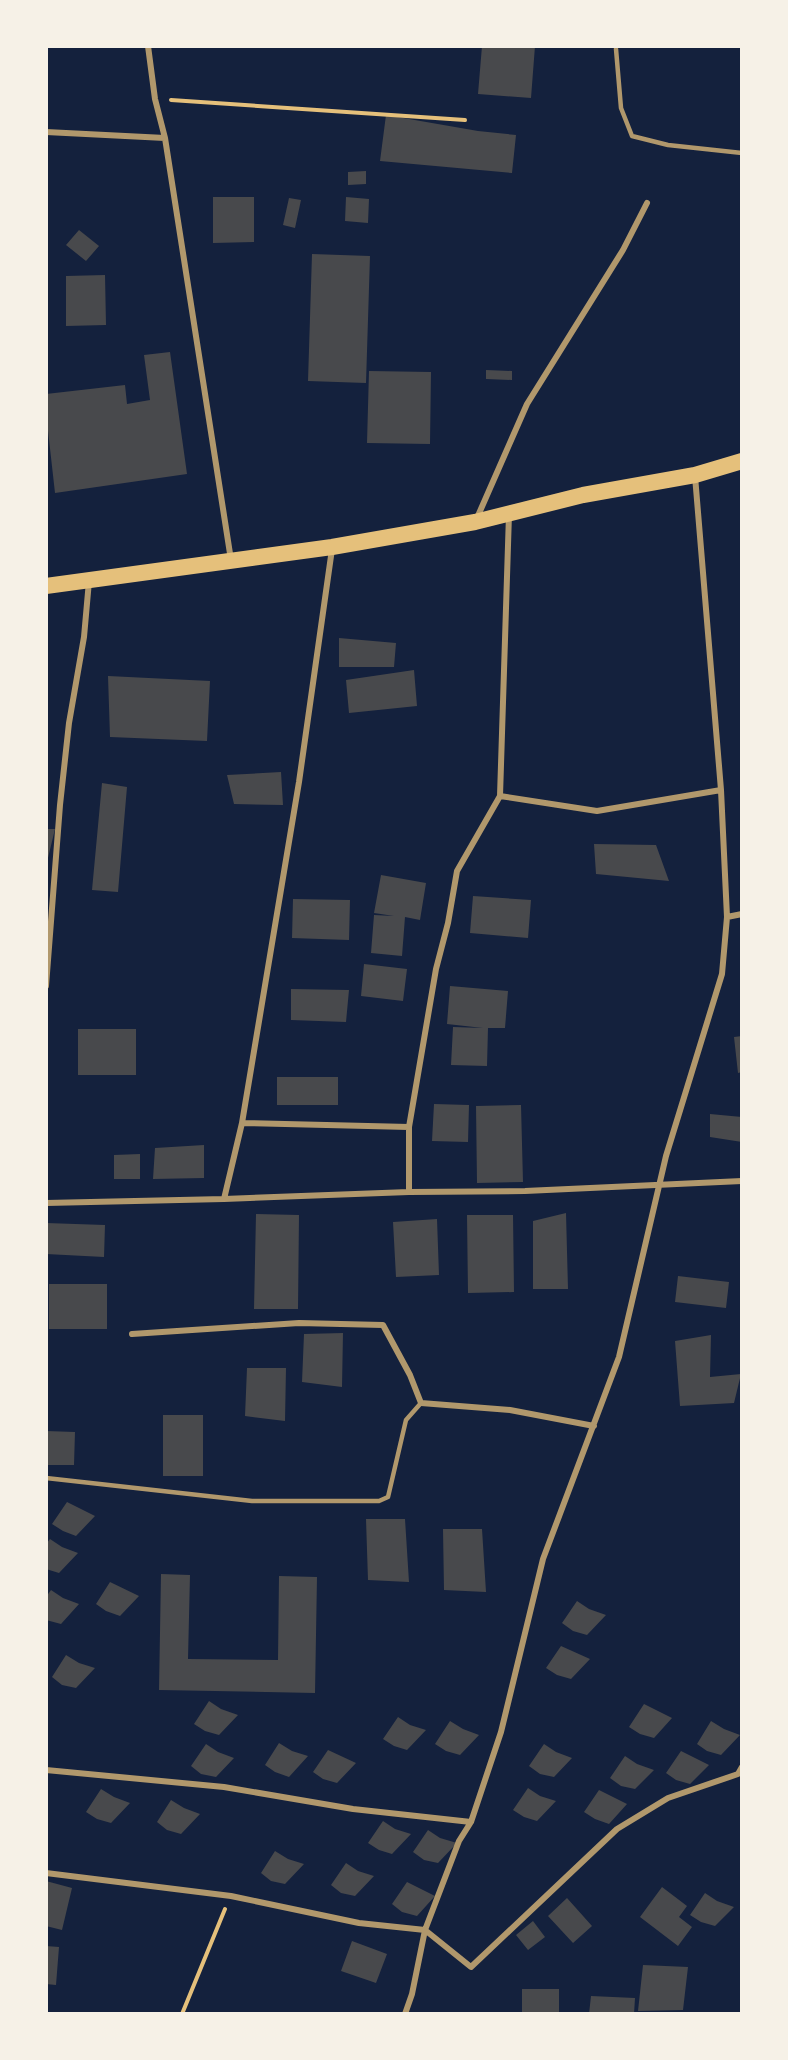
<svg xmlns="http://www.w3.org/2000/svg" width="788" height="2060" font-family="Raleway,sans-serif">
  <rect width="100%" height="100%" fill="#14213d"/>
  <path fill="#48494c" d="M482 46H535L531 98 478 94Z
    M386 115 478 131 516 135 512 173 380 161Z
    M366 171V184L348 185V172Z
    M213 197H254V242L213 243Z
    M346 197 369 199 368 223 345 221Z
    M289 198 301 200 295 228 283 225Z
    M79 230 99 246 86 261 66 245Z
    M312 254 370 256 366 383 308 381Z
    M105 275 106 325 66 326V276Z
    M170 352 187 474 55 493 46 413V394L125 385 127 404 150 400 144 355Z
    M486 370 512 371V380L486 379Z
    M369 371 431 372 430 444 367 443Z
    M339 638 396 643 394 667H339Z
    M414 670 417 706 349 713 346 680Z
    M108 676 210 681 207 741 110 737Z
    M281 772 283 805 234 804 227 775Z
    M102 783 127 787 118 892 92 890Z
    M46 829H55L47 862 46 861Z
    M594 844 656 845 669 881 596 874Z
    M381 875 426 883 420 920 405 917 402 956 371 953 374 915 394 916 374 913Z
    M473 896 531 900 528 938 470 933Z
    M293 899 350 900 349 940 292 938Z
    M364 964 407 969 403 1001 361 996Z
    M450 986 508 991 505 1028H488L487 1066 451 1065 453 1027 483 1028 447 1024Z
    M291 989 349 990 346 1022 291 1020Z
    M78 1029H136V1075H78Z
    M742 1036V1072L738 1073 734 1037Z
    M277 1077H338V1105H277Z
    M434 1104 469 1105 468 1142 432 1141Z
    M521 1105 523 1182 477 1183 476 1106Z
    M710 1114 742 1117V1142L710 1137Z
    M204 1145V1178L153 1179 155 1148Z
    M140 1154V1179H114V1155Z
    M566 1213 568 1289H533V1221Z
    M256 1214 299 1215 298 1309H254Z
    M467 1215H513L514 1292 468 1293Z
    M437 1219 439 1275 396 1277 393 1222Z
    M46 1223 105 1225 104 1257 46 1254Z
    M678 1276 729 1282 726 1308 675 1302Z
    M49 1284H107V1329H49Z
    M343 1333 342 1387 302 1382 304 1334Z
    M711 1335 710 1377 741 1374 734 1403 680 1406 675 1341Z
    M247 1368H286L285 1421 245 1416Z
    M163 1415H203V1476H163Z
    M46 1431 75 1432 74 1465H46Z
    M67 1502 95 1516 76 1536 63 1531 52 1524Z
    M366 1519H405L409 1582 368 1580Z
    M443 1529H482L486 1592 444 1590Z
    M50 1539 62 1547 78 1553 59 1573 46 1569V1544Z
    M161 1574 190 1575 188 1659 278 1660 279 1576 317 1577 315 1693 159 1690Z
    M110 1582 139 1596 120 1616 106 1611 96 1604Z
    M51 1590 63 1598 79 1604 61 1624 46 1620V1597Z
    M577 1601 589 1609 606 1615 587 1635 573 1631 562 1623Z
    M561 1646 590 1659 571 1679 557 1675 546 1668Z
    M66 1655 79 1663 95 1668 76 1688 62 1685 52 1677Z
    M209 1701 221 1709 238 1715 219 1735 205 1731 194 1724Z
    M644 1704 672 1718 654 1738 640 1734 629 1727Z
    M398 1717 410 1725 426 1730 407 1750 394 1746 383 1739Z
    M450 1721 463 1729 479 1735 460 1755 446 1751 435 1744Z
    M711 1721 724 1729 740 1735 721 1755 707 1751 697 1744Z
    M279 1743 292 1751 308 1756 289 1777 275 1772 265 1765Z
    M206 1744 218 1752 234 1758 216 1777 201 1774 191 1766Z
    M544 1744 556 1752 572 1758 554 1777 540 1774 529 1766Z
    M328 1750 356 1763 337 1783 323 1779 313 1772Z
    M681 1751 709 1765 690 1784 676 1780 666 1773Z
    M625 1756 637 1764 654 1770 635 1789 621 1786 610 1778Z
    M528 1788 540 1796 556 1801 537 1821 524 1817 513 1810Z
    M101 1789 114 1797 130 1803 111 1823 97 1819 86 1812Z
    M599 1790 627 1804 609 1824 595 1819 584 1812Z
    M171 1800 184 1808 200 1814 181 1834 167 1830 157 1822Z
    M383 1821 395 1829 411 1834 392 1854 379 1850 368 1843Z
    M428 1830 440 1838 457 1843 438 1863 424 1860 413 1852Z
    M275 1851 288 1859 304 1864 285 1884 271 1881 261 1873Z
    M346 1863 358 1871 374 1876 355 1896 341 1893 331 1885Z
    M46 1881 72 1888 62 1930 46 1926Z
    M407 1882 435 1896 417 1916 402 1912 392 1904Z
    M662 1887 687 1906 679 1917 692 1927 678 1946 640 1917Z
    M705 1893 717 1901 734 1907 715 1926 701 1922 690 1915Z
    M567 1898 592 1926 573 1943 548 1916Z
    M533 1921 545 1937 528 1950 516 1935Z
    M352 1941 387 1954 376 1983 341 1971Z
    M46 1946 59 1947 56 1985 46 1984Z
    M643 1965 688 1967 683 2010 638 2011Z
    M522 1989H559V2014H522Z
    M591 1996 635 1998 634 2014H589Z"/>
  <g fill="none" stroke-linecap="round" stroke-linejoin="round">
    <path stroke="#e5c07b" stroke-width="4" d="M171 100 465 120
      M182 2014 225 1909"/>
    <path stroke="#b1986c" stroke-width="4.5" d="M616 49 621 108 632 136 668 145 742 153
      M46 1478 252 1501H379L388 1497 406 1420 421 1403"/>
    <path stroke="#b1986c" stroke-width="6" d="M148 46 155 99 165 138 231 560
      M46 132 165 138
      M477 518 527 404 623 250 647 203
      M500 796 509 514
      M727 917 742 914
      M46 986 60 805 69 723 84 637 89 581
      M242 1123 299 782 332 549
      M409 1127V1192
      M224 1199 409 1192 525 1191 742 1181
      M46 1203 224 1199 242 1123 409 1127 436 969 448 923 457 871 500 796 597 811 721 790
      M132 1334 299 1323 383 1325 410 1375 421 1403 510 1410 594 1426
      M46 1770 224 1787 353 1809 471 1822
      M46 1873 231 1896 359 1923 425 1930 471 1967 617 1829 668 1798 738 1774 742 1767
      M405 2014 412 1994 425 1930 459 1841 471 1822 501 1732 543 1559 619 1357 666 1156 722 974 727 917 721 790 695 476"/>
    <path stroke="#e5c07b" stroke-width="16" d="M46 586 332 547 475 522 583 495 695 475 742 461"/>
  </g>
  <rect width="788" height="2060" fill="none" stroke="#f6f1e7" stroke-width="96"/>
</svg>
